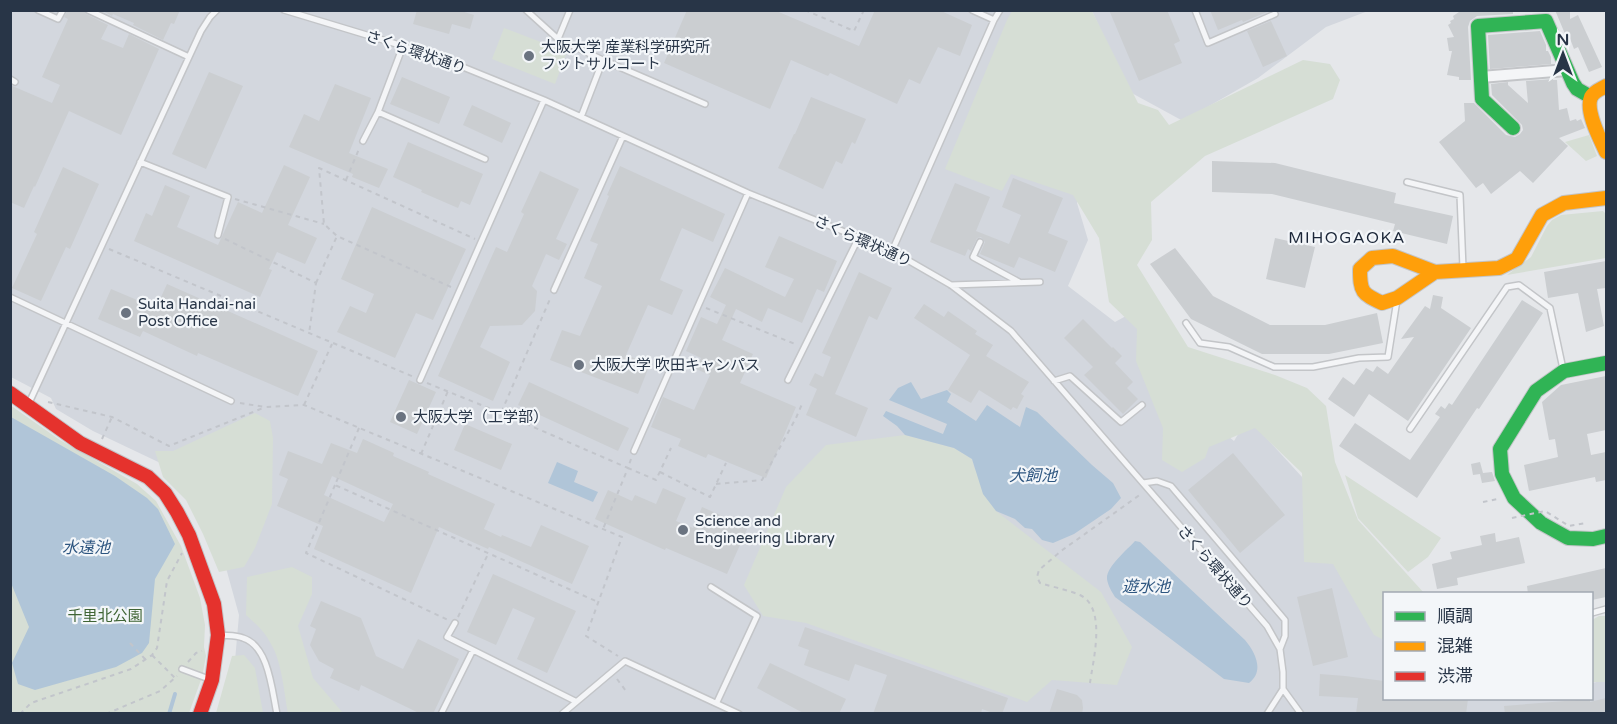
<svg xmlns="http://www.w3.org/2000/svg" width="1617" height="724" font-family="'Varela Round','Noto Sans JP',sans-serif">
  <rect width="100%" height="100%" fill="#e5e7ea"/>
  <path fill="#d3d7de" d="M10 11H1019L1086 177 1077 203 1088 240 1068 286 1115 322 1126 316 1138 329 1166 386 1234 441 1248 418 1313 489 1378 615 1384 648V698H1592V683L1606 680V713H226L232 695 239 615 223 557 173 469 93 431 56 409 51 398 11 377Z
    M1092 11H1368L1326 27 1258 78 1183 121 1128 91Z"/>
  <path fill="#d6ded5" d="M1012 11H1092L1138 103 1158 110 1169 125 1303 60 1330 64 1340 80 1333 99 1205 156 1151 202 1152 240 1137 265 1188 347 1275 375 1307 388 1326 406 1335 462 1358 520 1424 593 1384 594V640L1374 635 1333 564 1304 562 1302 473 1255 428 1209 447 1205 458 1182 472 1162 460 1163 428 1136 361 1137 329 1109 302 1099 238 1073 195 1011 174 1002 191 945 169 1007 20Z
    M504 28 567 52 555 84 492 59Z
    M1589 135 1597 156 1586 161 1565 142Z
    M1603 211 1606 214V258L1507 275 1531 257 1547 226 1552 220 1561 215Z
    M10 405 60 440 137 484 156 501 181 546 200 598 205 625 204 647 206 656 202 677 189 713H11Z
    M255 413 270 421 273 438 272 504 255 548 244 567 219 572 203 534 186 500 163 477 155 451H173Z
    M905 435 954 448 972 459 974 467 996 511 1101 592 1132 647 1117 685 1052 680 1027 702 806 623 763 616 744 585 786 487 826 445Z
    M1345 475 1441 538 1428 557 1408 572 1358 518Z
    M292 567 312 577V594L298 626 313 678 343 713H288C284 693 282 662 271 644 265 632 256 624 246 615L247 577Z
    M1599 616H1606L1605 682H1592V620Z
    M244 655 255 668 263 713H216L232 656Z"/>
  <path fill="#b0c5d8" d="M911 382 921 399 947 390 951 394 947 402 976 421 987 405 1020 427 1026 407 1037 412 1092 465 1113 483 1121 498 1111 509 1074 534 1053 543 1042 540 1032 529 1025 528 1015 519 996 511 983 494 972 459 954 448 905 435 897 426 883 416 886 411 943 434 947 424 889 400 898 388Z
    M11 417 115 476 147 498 158 509 175 544 155 579 149 643 142 653 116 667 35 690 18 684 12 663 29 627 11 583Z
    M557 462 578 471 574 482 598 492 593 502 548 483Z
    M1135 541 1140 542 1245 640C1255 652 1265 671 1249 683L1224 679 1115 597C1112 592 1108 586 1107 579 1106 567 1127 550 1135 541Z"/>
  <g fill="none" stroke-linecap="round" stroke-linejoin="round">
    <path stroke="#b0c5d8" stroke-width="4" d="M169 714 175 694"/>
  </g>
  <path fill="#cbced1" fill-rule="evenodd" d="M68 10H83L86 14 108 25 101 39 123 48 129 34 159 49 121 135 69 111 35 187 34 186 24 208 10 202V85L52 103 60 85 42 77 68 19 64 17Z
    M101 10H180L174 24 171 23 163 40 133 25 134 23 113 14 112 16Z
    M417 10H458L474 15 470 29 452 24 449 34 413 24Z
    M687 10H774L859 46 875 10H939L972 25 960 56 938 47 920 84 909 79 897 104 830 73 828 76 791 60 770 109 664 63Z
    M1109 10H1167L1180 41 1174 44 1182 63 1139 81Z
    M1210 10H1267V12L1243 22 1242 20 1218 30Z
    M1462 10H1513V14L1477 16 1470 21 1468 27 1471 80H1459V77L1447 75 1452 51H1449L1447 38 1454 37 1448 25 1451 23 1450 21 1454 19 1453 16Z
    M1555 10H1570V19L1578 15 1602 67 1589 72 1578 47 1574 49 1569 36 1568 41Z
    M1271 21 1287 56 1263 67 1247 31Z
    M1540 31 1546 45V51H1548L1551 57V64L1490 69 1488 35Z
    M209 72 243 86 206 169 172 154Z
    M402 77 450 97 439 124 390 104Z
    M1553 79V80H1557L1559 110 1567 108 1570 121 1576 119 1577 121 1581 119 1585 128 1559 138 1568 146 1533 183 1520 171 1491 194 1483 183 1476 188 1439 142 1465 121 1464 103H1474L1506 135 1515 137 1520 134 1523 130 1522 125 1492 95 1491 84 1508 82V85L1528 103 1526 81Z
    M335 84 371 98 349 153 388 169 379 188 352 177 353 174 289 147 304 114 319 121Z
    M811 97 866 119 855 144 852 142 842 164 836 161 823 189 778 168 794 134H795Z
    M472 105 511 123 502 143 463 125Z
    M408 142 483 174 470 205 461 201 458 208 421 192 422 190 393 177Z
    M1212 161 1275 163 1396 193 1394 203 1453 216 1447 244 1393 231 1395 224 1272 194 1212 192Z
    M284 165 310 177 288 225 317 238 305 264 277 252 269 269 272 270 260 297 134 241 146 213 152 216 165 185 190 196 177 227 218 245 238 202 262 213Z
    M620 166 725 214 713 242 682 228 660 280 683 290 672 315 648 305 626 355 650 364 638 394 550 360 562 330 580 336 602 286 584 278 598 244 590 241 609 196 607 195Z
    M63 167 99 184 70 249 66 247 41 301 12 288 37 234 34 232Z
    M540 171 579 189 556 239 567 244 559 260 546 254 532 286 537 291 535 311 522 325 490 326 480 347 510 362 493 401 438 376 496 247 507 252 524 214 521 212Z
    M1013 178 1063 198 1048 233 1068 241 1055 272 1019 257 1014 268 980 254 985 242 981 237 977 238 971 251 968 249 965 256 930 242 955 183 990 197 976 231 1009 244 1021 215 1002 207Z
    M372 207 466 249 433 320 416 313 395 358 337 332 350 306 366 313 374 294 341 279Z
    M779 236 837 261 824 292 817 289 802 323 768 308 762 322 736 309 722 340 753 354 740 383 796 407 766 478 708 454 706 458 678 446 681 439 651 427 663 397 694 410 710 375 696 369 701 358 686 351 701 317 717 324 726 305 710 297 725 268 785 297 794 279 765 267Z
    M1275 238 1315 247 1305 288 1266 279Z
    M1175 248 1213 296 1270 325H1325L1377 313 1383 343 1329 354H1262L1191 319 1150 264Z
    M1606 261V288L1597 289 1604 326 1586 332 1578 293 1548 298 1544 272Z
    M859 272 892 288 877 320 869 316 835 394 868 408 856 437 806 415 817 389 809 385 815 373 823 377 831 357 822 353Z
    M167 284 318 351 298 396 198 353 197 356 143 331 140 337 98 319 111 289 156 308Z
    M1433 295 1443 297 1441 308 1471 328 1408 421 1369 394 1354 417 1328 399 1343 377 1354 385 1366 368 1373 372 1377 366 1388 374 1414 337 1401 339 1425 306 1430 309Z
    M1522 300 1543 313 1479 409 1477 408 1417 498 1339 446 1355 423 1410 460 1440 417 1435 414 1441 406 1445 409 1449 403 1452 405Z
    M924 304 944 317 948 311 977 331 975 334 993 345 986 356 1029 382 1021 394 1024 396 1017 409 1013 407 1011 410 979 390 971 403 948 390 970 355 914 318Z
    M1083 319 1112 348 1113 347 1122 356 1115 363 1133 382 1127 388 1138 399 1123 414 1084 375 1093 367 1064 338Z
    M1606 376V430L1587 434 1591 455 1606 452V480L1596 482 1595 477 1529 491 1524 465 1558 457 1555 439 1549 440 1542 402 1561 385Z
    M409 380 436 392 417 434 390 422Z
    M529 382 629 428 618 451 518 405Z
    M465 424 512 444 501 470 454 450Z
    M363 439 394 453 393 456 429 472 428 474 495 504 484 529 501 537 502 535 531 547 541 525 589 546 572 584 489 547 488 549 439 527 411 593 314 549 323 526 277 506 288 479 279 475 288 451 322 464 331 443 357 453ZM332 476 393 504 384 522 324 495Z
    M1233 453 1285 515 1240 553 1188 490Z
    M1480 462 1483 473 1492 472 1495 481 1482 483 1480 474 1473 475 1471 464Z
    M663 488 686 498 676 521 693 528 702 507 748 527 727 574 666 548 665 550 595 519 608 490 632 501 635 495 656 504Z
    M1495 533 1496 542 1519 537 1525 563 1457 578 1458 585 1437 589 1432 564 1452 559 1450 552 1482 545 1480 536Z
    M1606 568V597L1592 600V594H1528L1527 586Z
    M493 574 576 611 547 673 517 659 535 618 513 608 496 645 467 632Z
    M1332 588 1348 657 1313 666 1297 597Z
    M321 601 361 618 376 656 403 669 418 639 459 659 433 714H421L361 685 359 691 330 678 334 669 319 661 310 645 316 629 310 626Z
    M805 627 1008 698 1002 714H996L982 709 981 714H873L887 675 855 664 849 681 804 665 809 650 798 646Z
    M770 663 846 699 839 714H805L757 688Z
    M1320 674 1345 676 1384 681V699H1468L1466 714H1356L1358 698 1319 696Z
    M1057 689 1077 695 1082 700 1083 708 1082 714H1049Z
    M1606 698V714H1505L1504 706 1590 699V702Z"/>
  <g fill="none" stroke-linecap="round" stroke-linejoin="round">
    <g stroke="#c3c5c8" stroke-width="8">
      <path id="lane" d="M38 10 58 19 63 10
        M88 10 189 57
        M284 10 403 46 458 65 544 100 748 193 892 251 951 285 1011 331 1267 626 1280 649 1283 672V689L1267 714
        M526 10 558 39
        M570 10 558 39 603 60 581 117
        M972 10 994 20
        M1195 10 1208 43 1275 14
        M603 60 705 104
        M10 79 15 82
        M378 112 485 159
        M363 141 378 112 403 46
        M140 162 228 197 218 235
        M1407 182 1460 195 1463 268
        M980 242 973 257 1019 282
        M892 251 994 20 1000 10
        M951 285 1040 282
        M554 290 623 136
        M10 297 231 401
        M1186 323 1200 343 1229 347 1274 367H1313L1359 358 1388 357 1397 300
        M420 380 544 100
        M788 380 859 237
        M1054 381 1070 376 1121 422 1142 405
        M29 403 201 31 210 17 217 10
        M1410 429 1507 287 1519 285 1550 308 1563 369
        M634 451 748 193
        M1143 483 1157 481 1171 486 1285 620V636L1280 649
        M711 587 757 616 717 702
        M1592 613 1606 609
        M455 623 447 637 575 701
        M219 635C227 636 236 635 243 638 269 646 272 691 277 714
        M182 669 209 679
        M1283 689 1301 714
        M441 714 473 650
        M562 714 625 661 739 714"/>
    </g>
    <g stroke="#c3c5c8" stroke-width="14">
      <path id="street" d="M1481 77 1567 70"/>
    </g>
    <g stroke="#c3c5c8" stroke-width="16">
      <path id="fast" d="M1513 128 1482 99 1478 26 1546 21 1573 83 1577 89 1591 97
        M1606 363 1564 371 1536 391 1500 449 1502 474 1514 498 1541 523 1568 538 1593 539 1606 536"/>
    </g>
    <g stroke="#c3c5c8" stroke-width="16">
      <path id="slow" d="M1606 86C1601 89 1594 91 1591 97 1585 111 1600 139 1606 152
        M1435 272 1397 298 1382 303C1362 294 1360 292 1360 269L1372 258 1393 256 1435 272 1499 268 1517 259 1542 215 1564 203 1606 198"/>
    </g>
    <g stroke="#c3c5c8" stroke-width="16">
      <path id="jam" d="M10 393 80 443 148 477 165 493 177 512 189 535 214 604 218 635 212 680 200 714"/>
    </g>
    <path stroke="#c2c5cb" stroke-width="2" stroke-dasharray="4.5 4.5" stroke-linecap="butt" d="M805 10 854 31 864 10
      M346 180 359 149
      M235 199 324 224
      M225 239 316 283 309 334
      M109 249 414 377
      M316 283 337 236
      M451 287 337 236 324 224 319 168 475 239
      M706 308 795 344
      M427 383 501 413 550 299
      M48 402 112 417 169 446 263 408
      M240 403 265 407 304 405 622 537 586 636 618 656
      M304 405 332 344
      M501 413 628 468 603 529
      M359 428 335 485 598 602
      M102 439 112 417
      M421 454 448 391
      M631 459 628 468 656 480 671 448
      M660 472 710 497 726 463
      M716 484 762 480 796 418 802 404
      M335 485 306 553 448 620
      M1483 502 1498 499
      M458 617 488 554
      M130 643 145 659
      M152 655 175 678
      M188 662 196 653 202 651
      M617 679 626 691
      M1090 683C1093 660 1107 608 1080 595 1068 590 1053 587 1040 583L1037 577 1039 570 1061 551 1141 494
      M10 712 12 714
      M20 714 31 703 131 669 152 655 157 648 167 581 182 553
      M106 714 160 691 177 676"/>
    <use href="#lane" stroke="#f4f5f7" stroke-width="5"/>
    <use href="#street" stroke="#f4f5f7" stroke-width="10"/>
    <use href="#fast" stroke="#30b455" stroke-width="14"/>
    <use href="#slow" stroke="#ff9f0a" stroke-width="14"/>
    <use href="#jam" stroke="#e5322d" stroke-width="14"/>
    <path stroke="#c2c5cb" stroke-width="2" stroke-dasharray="4.5 4.5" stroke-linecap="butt" d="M1512 518 1545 511 1569 526 1586 523"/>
  </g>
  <g fill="#6a7380" stroke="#f3f6f9" stroke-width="2">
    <circle cx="529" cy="56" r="6"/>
    <circle cx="126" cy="313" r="6"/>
    <circle cx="579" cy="365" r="6"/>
    <circle cx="401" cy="417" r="6"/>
    <circle cx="683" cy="530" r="6"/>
  </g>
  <g text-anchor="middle" stroke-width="4.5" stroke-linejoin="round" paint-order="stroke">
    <g font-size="15" fill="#283547" stroke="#f3f6f9" text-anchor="start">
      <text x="541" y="52">大阪大学 産業科学研究所<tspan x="541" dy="17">フットサルコート</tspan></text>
      <text x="138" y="309">Suita Handai-nai<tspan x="138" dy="17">Post Office</tspan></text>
      <text x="591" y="370">大阪大学 吹田キャンパス</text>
      <text x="413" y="422">大阪大学（工学部）</text>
      <text x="695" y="526">Science and<tspan x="695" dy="17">Engineering Library</tspan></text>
    </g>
    <g font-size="15" fill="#283547" stroke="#f3f6f9">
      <text transform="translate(416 52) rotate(19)" y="5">さくら環状通り</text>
      <text transform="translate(863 241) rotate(24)" y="5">さくら環状通り</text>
      <text transform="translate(1215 567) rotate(49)" y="5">さくら環状通り</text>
    </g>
    <g font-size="15" fill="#3f6434" stroke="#f3f6f9">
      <text x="105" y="621">千里北公園</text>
    </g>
    <g font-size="16" letter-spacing="1.5" fill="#1b2638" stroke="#f3f6f9">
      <text x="1347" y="243">MIHOGAOKA</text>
    </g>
    <g font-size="16" font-style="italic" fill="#2e5680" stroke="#f3f6f9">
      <text x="1033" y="481">犬飼池</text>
      <text x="86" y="553">水遠池</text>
      <text x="1146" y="592">遊水池</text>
    </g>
  </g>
  <rect width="1617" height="724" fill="none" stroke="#283547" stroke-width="24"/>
  <rect x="1383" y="592" width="210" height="108" fill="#f3f6f9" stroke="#a2a9b2" stroke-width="1.5"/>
  <rect x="1395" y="612" width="30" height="9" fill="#30b455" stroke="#a2a9b2" stroke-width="1.5"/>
  <text x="1437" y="622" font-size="18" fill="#283547">順調</text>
  <rect x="1395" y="642" width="30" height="9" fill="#ff9f0a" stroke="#a2a9b2" stroke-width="1.5"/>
  <text x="1437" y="652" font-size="18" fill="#283547">混雑</text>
  <rect x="1395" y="672" width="30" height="9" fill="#e5322d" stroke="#a2a9b2" stroke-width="1.5"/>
  <text x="1437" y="682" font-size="18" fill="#283547">渋滞</text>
  <g transform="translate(1563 54)" stroke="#f3f6f9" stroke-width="4.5" paint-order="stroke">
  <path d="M0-4.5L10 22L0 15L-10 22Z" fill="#283547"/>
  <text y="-9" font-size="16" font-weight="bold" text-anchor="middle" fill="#283547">N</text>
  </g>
</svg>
